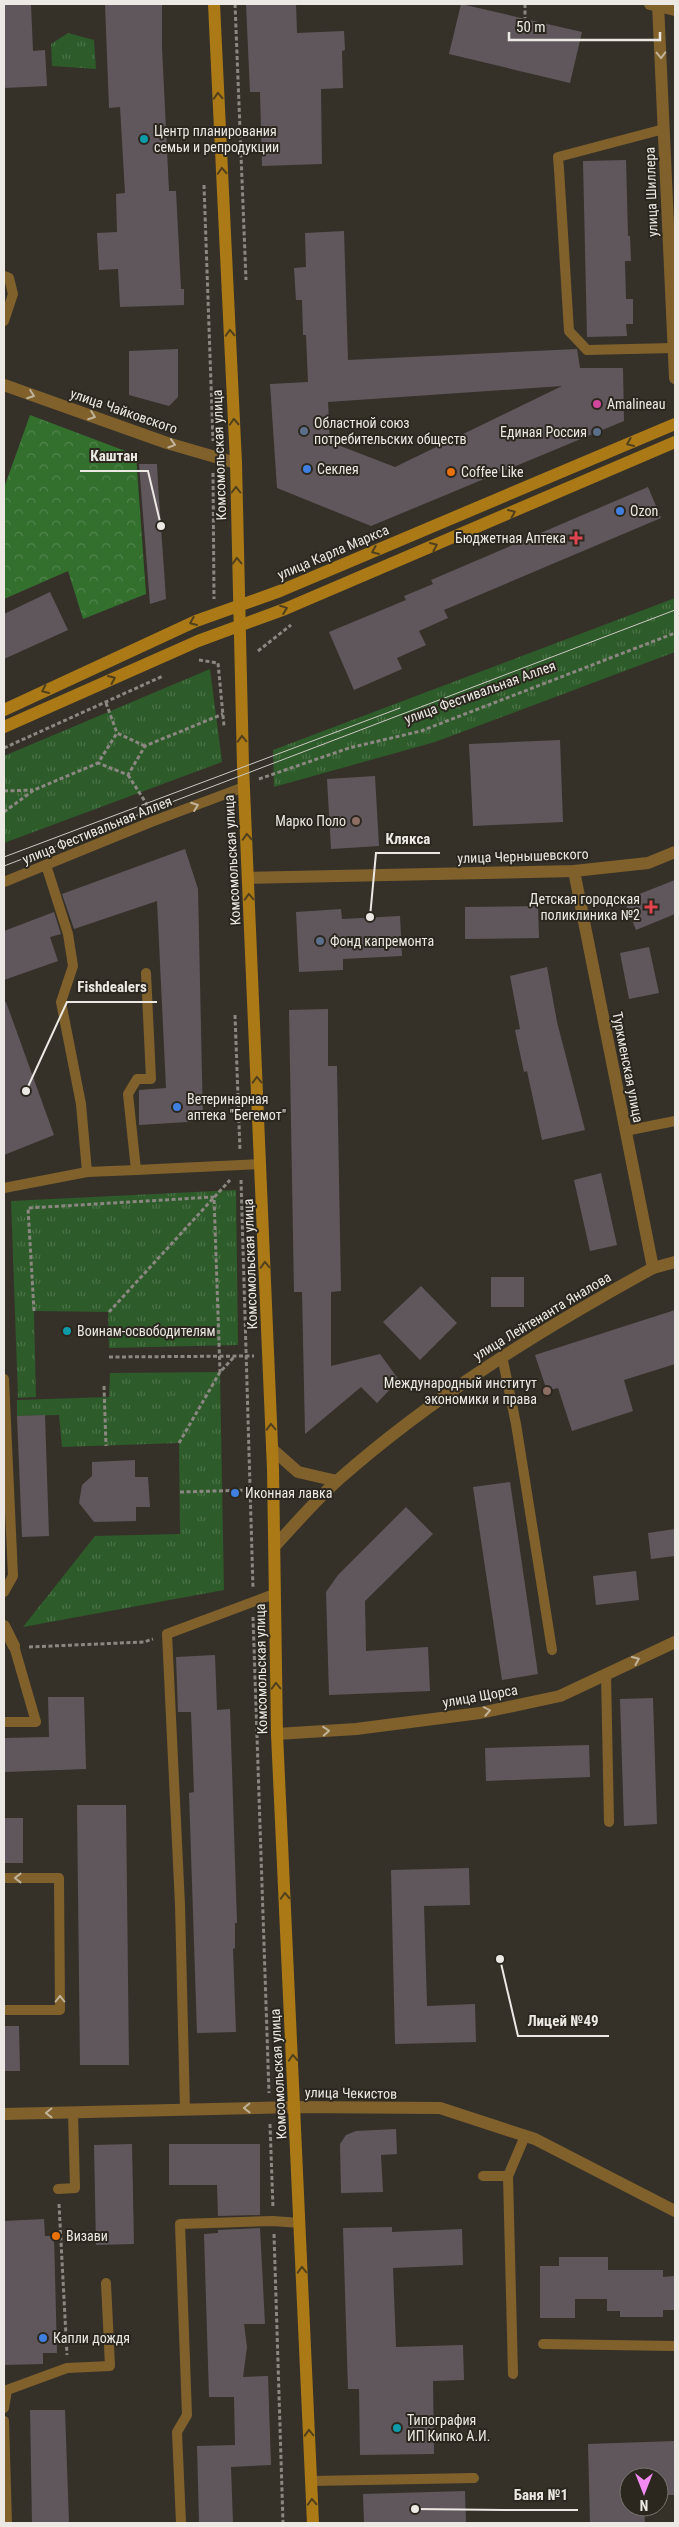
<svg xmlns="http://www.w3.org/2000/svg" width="679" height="2527" font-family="'Roboto Condensed',sans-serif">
  <defs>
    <pattern id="grass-tufts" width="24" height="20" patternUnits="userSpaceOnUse" patternTransform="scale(1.25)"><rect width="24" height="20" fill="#2d5b29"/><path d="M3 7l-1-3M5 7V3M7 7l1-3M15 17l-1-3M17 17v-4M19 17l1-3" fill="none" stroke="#4c7348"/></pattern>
    <pattern id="forest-crowns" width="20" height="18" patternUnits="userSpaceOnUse" patternTransform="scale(1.25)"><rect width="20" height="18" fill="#33702e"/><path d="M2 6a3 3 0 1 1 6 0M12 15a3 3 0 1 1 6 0" fill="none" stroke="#51844c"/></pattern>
  </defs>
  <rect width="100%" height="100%" fill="#353129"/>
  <path fill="url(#grass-tufts)" d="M68 33 94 40 96 69 52 66 51 44Z
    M675 598V652L435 742 274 787 273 750Z
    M210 669 222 762 4 843V756Z
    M236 1190 238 1345 109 1348 108 1312 34 1311 36 1397 18 1398 11 1201Z
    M220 1372 224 1590 23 1627 95 1536 180 1534 179 1443 62 1447 59 1415 17 1416V1400L109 1397 110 1373Z"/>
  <path fill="url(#forest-crowns)" d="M30 415 136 455 146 594 83 619 68 571 4 599V488Z"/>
  <path fill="#60575d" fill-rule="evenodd" d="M4 4H31L33 51 45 50 47 86 4 88Z
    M105 4H162V48L169 191H176L181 289H184V305L120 307 118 269 99 270 97 233 117 232 116 194 125 193 120 107 109 108Z
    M246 4H296L297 33 344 31 345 50 342 51 343 88 321 89 322 164 262 166 260 92H250Z
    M461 4 582 32 570 83 449 54Z
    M626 160 628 236H630L631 261H625L626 299H633V324H626L627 336 587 337 583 161Z
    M344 231 348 360 577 349 580 368H623L624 421 371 526 277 488 270 384 308 382 306 335H303L302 300H296L294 268 306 267 305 233ZM562 386 395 467 330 442 328 402Z
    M178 349V397L169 406 129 395V351Z
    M139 464H157L158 484 166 599 150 604Z
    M648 487 661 518 444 610 448 618 419 631 426 645 397 658 402 669 354 690 329 632 406 600 404 596 433 584 431 580Z
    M50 592 68 630 4 659V614Z
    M560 740 563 822 473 826 469 744Z
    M375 776 379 846 331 849 327 779Z
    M185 849 198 889 203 1121 139 1125V1090L166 1088 157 901 74 929 62 894Z
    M675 880V914L636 930 624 900Z
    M538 906 539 938 465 939V907Z
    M341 909 342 919 400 916 402 956 343 959V970L299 972 296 912Z
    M54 912 61 934 50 937 58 961 4 980V931Z
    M649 947 659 993 629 999 620 953Z
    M547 967 557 1022 585 1130 542 1140 527 1071 524 1072 515 1030 520 1029 510 976Z
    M4 1002H6L54 1135 4 1155Z
    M328 1009V1066H337L341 1291 331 1292V1366L380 1354 399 1380 377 1403 361 1387 305 1434 302 1292H294L289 1010Z
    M601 1173 617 1245 590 1251 574 1180Z
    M491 1277H524V1307H491Z
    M421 1286 457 1323 420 1360 383 1322Z
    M675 1310V1364L624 1380 633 1411 572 1431 558 1388 547 1391 535 1355Z
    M45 1415 49 1536 22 1537 17 1416Z
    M135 1460V1477H148L150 1507H136V1521L94 1522 79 1503 82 1485 92 1476V1462Z
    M510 1482 538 1674 502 1680 473 1487Z
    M406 1507 433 1534 365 1601 366 1651 428 1647 430 1691 329 1695 326 1592 338 1575Z
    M675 1529V1556L651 1559 648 1533Z
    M636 1571 639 1600 596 1605 593 1576Z
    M215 1655 217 1710 230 1709 237 1923H235V1948L233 1949 236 2032 197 2033 189 1793 194 1792 191 1712H178L176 1657Z
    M48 1697H84L86 1769 4 1772V1738L49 1737Z
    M653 1698 657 1824 624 1826 620 1699Z
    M589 1745 590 1777 486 1781 485 1748Z
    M77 1805H126L129 2065H80Z
    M4 1818H23V1863H4Z
    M469 1868 470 1905 424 1906 427 2006 475 2004 476 2042 395 2044 391 1870Z
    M4 2026H19L20 2071H4Z
    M396 2129 397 2154 381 2155 383 2192 341 2193 340 2144 346 2135 356 2131Z
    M132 2144 134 2244 96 2245 94 2145Z
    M169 2144H260V2215L218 2216 217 2185H169Z
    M44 2219 45 2236H54L57 2353H43V2364L4 2365V2221Z
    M392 2227V2232L462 2229 463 2265 393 2268 396 2347 463 2345 464 2380 433 2381 434 2454 360 2455 359 2389H348L343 2228Z
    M260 2228 265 2324H244L247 2347 243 2377 268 2376 271 2465 231 2467 233 2523H199L197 2446 235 2445 234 2397H209L204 2234 218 2233V2230Z
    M559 2257H608V2270H663V2277L675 2276V2310H663V2317H620V2311H607V2299H575V2318H540V2266H559Z
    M30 2410H65L69 2523H32Z
    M675 2441V2495H659V2477H629V2507H644L645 2523H590L588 2444Z
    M465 2491 466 2523H364L363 2494Z"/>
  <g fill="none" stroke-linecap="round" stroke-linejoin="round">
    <path stroke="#8b8781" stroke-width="3" stroke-dasharray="4 2.5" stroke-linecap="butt" d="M235 4 246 280
      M525 4V18
      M204 185 213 441
      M213 473 214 599
      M258 651 291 625
      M199 660 218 663 224 726
      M106 703 117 733
      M145 746 117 733 98 763 128 775 145 746 223 714
      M4 748 163 676
      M128 775 146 803 147 809
      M259 779 349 748 421 731 675 633
      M4 791 33 790
      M4 812 34 790 98 763
      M235 1015 240 1151
      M241 1180 253 1588
      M34 1311 28 1208 214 1197 220 1372
      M109 1312 230 1180
      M109 1357 254 1356
      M104 1386 106 1446
      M179 1443 220 1372 234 1357
      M180 1492 250 1490
      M253 1617 269 2093
      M29 1647 144 1642 153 1639
      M270 2124 273 2208
      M59 2204 67 2355
      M274 2234 283 2523"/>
    <path stroke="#80612c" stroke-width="10" d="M664 129 558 157 559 169 569 331 587 350 673 348
      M4 276 9 278 13 294 4 321
      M46 865 68 934 73 966 61 1002 81 1104 87 1172
      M4 882 151 822 244 787
      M146 973 151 1079H137L128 1094 136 1170 261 1164
      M625 1131 675 1121
      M4 1188 87 1172 136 1170
      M502 1356 516 1424 552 1650
      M4 1379 13 1576 4 1592
      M606 1674 609 1822
      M4 1722H36L14 1646
      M4 1878H59L60 2010H4
      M185 2110 180 1905 167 1634 274 1594
      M483 2176H508
      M58 2189 75 2188 73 2112
      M543 2344 675 2346
      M513 2374 508 2176 525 2136
      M4 2408 7 2390 67 2368 110 2366 106 2283
      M4 2421 7 2523
      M311 2481 474 2478
      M181 2523 177 2432 187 2415 180 2224 273 2221 300 2223"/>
    <path stroke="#80612c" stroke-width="12" d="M658 4 675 378
      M574 871 653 1268
      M4 1626 14 1646
      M277 1734 356 1729 480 1713 560 1696 675 1642"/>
    <path stroke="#80612c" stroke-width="12" d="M650 4 675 10
      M4 385 167 443 236 463
      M248 878 574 871 648 863 675 852
      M272 1449 298 1472 337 1481
      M275 1546C295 1524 316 1500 338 1480 433 1396 542 1329 653 1268L675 1262
      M4 2114 295 2107 440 2108 535 2139 675 2211"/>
    <path stroke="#ab7a17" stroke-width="12" d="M214 4 236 463 243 766 273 1469 277 1734 313 2523
      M4 710 196 621 280 591 675 424
      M4 727 198 641 285 609 675 442"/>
    <path stroke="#ccc9c3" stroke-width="1" d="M4 857 400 708
      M4 866 675 610"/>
  </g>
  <defs><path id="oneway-chevron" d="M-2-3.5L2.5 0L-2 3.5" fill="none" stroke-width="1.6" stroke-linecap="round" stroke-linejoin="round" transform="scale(1.25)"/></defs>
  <g stroke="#c1b39a">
    <use href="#oneway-chevron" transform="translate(661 55) rotate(88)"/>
    <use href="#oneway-chevron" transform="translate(31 395) rotate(20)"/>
    <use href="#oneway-chevron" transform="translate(92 416) rotate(20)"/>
    <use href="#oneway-chevron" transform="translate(172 444) rotate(17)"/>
    <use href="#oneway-chevron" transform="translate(195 806) rotate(-20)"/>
    <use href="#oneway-chevron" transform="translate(636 1660) rotate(-24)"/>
    <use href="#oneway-chevron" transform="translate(487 1711) rotate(-11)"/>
    <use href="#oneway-chevron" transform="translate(326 1731) rotate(-4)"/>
    <use href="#oneway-chevron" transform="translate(18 1878) rotate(180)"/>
    <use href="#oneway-chevron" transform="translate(60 1999) rotate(-90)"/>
    <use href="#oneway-chevron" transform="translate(247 2108) rotate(179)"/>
    <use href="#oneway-chevron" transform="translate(49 2113) rotate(179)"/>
  </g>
  <g stroke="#51401d">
    <use href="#oneway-chevron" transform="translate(218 96) rotate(-93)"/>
    <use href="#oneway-chevron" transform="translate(222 171) rotate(-93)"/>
    <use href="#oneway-chevron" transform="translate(230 333) rotate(-93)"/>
    <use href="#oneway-chevron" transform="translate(234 422) rotate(-93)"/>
    <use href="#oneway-chevron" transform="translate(630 443) rotate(157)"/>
    <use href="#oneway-chevron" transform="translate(236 490) rotate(-90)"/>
    <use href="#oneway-chevron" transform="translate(512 513) rotate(-23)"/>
    <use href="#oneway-chevron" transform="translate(434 546) rotate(-23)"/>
    <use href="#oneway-chevron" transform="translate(375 551) rotate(157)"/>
    <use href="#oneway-chevron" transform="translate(237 561) rotate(-92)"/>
    <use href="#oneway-chevron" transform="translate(284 609) rotate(-21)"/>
    <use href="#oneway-chevron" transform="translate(193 622) rotate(157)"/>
    <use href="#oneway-chevron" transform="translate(112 679) rotate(-24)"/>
    <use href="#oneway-chevron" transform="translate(45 690) rotate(155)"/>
    <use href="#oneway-chevron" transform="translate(242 739) rotate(-92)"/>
    <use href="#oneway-chevron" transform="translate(247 837) rotate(-93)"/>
    <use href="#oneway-chevron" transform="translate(249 897) rotate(-92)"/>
    <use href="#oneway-chevron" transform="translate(257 1080) rotate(-92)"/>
    <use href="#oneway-chevron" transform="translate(265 1265) rotate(-92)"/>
    <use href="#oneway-chevron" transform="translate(271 1427) rotate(-92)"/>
    <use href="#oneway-chevron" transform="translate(276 1686) rotate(-91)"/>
    <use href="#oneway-chevron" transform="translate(285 1896) rotate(-93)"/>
    <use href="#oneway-chevron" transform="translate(293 2058) rotate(-93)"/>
    <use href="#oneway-chevron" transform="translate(302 2270) rotate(-92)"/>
    <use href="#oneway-chevron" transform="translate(309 2433) rotate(-92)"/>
    <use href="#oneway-chevron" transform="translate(312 2502) rotate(-93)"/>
  </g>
  <g fill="#0f9aa8" stroke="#2b271f" stroke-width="2">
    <circle cx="144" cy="139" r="5"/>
    <circle cx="67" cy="1331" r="5"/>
    <circle cx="397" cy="2428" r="5"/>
  </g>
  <circle fill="#d1479c" stroke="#2b271f" stroke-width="2" cx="597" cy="404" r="5"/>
  <g fill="#5c6f8a" stroke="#2b271f" stroke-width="2">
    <circle cx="304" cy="431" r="5"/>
    <circle cx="597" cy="432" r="5"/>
    <circle cx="320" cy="941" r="5"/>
  </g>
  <g fill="#3f7fe0" stroke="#2b271f" stroke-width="2">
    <circle cx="307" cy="469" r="5"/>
    <circle cx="620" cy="511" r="5"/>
    <circle cx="177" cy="1107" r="5"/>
    <circle cx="235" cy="1493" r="5"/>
    <circle cx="43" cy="2338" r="5"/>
  </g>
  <g fill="#e8710a" stroke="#2b271f" stroke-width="2">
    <circle cx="451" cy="472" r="5"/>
    <circle cx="56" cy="2236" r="5"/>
  </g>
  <g fill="#e0444e" stroke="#2b271f" stroke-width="2">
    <path d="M573.5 530.5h5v5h5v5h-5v5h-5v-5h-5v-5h5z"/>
    <path d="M648.5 899.5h5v5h5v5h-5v5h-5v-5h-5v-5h5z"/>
  </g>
  <g fill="#8d6e63" stroke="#2b271f" stroke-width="2">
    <circle cx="356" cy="821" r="5"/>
    <circle cx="547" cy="1391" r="5"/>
  </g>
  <g text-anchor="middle" stroke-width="4" stroke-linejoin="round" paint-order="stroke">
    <g font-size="14" fill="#ece9e4" stroke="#2b271f" text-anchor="start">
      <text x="154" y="136">Центр планирования<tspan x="154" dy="16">семьи и репродукции</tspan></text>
      <text x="607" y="409">Amalineau</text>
      <text x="314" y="428">Областной союз<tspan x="314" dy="16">потребительских обществ</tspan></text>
      <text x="587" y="437" text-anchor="end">Единая Россия</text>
      <text x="317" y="474">Секлея</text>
      <text x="461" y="477">Coffee Like</text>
      <text x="630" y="516">Ozon</text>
      <text x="566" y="543" text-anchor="end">Бюджетная Аптека</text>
      <text x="346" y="826" text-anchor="end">Марко Поло</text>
      <text x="640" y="904" text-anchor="end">Детская городская<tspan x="640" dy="16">поликлиника №2</tspan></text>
      <text x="330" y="946">Фонд капремонта</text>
      <text x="187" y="1104">Ветеринарная<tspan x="187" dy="16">аптека "Бегемот"</tspan></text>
      <text x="77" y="1336">Воинам-освободителям</text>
      <text x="537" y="1388" text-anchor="end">Международный институт<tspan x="537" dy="16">экономики и права</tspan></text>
      <text x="245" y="1498">Иконная лавка</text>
      <text x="66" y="2241">Визави</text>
      <text x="53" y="2343">Капли дождя</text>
      <text x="407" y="2425">Типография<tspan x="407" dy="16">ИП Кипко А.И.</tspan></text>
    </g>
    <g font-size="14" fill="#ece9e4" stroke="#2b271f">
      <text transform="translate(651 192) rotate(-92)" y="5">улица Шиллера</text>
      <text transform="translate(124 411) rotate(19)" y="5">улица Чайковского</text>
      <text transform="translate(219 455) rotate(-92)" y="5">Комсомольская улица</text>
      <text transform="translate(333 552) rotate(-23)" y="5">улица Карла Маркса</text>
      <text transform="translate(480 692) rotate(-20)" y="5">улица Фестивальная Аллея</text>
      <text transform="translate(97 830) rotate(-22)" y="5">улица Фестивальная Аллея</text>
      <text transform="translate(523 856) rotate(-2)" y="5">улица Чернышевского</text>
      <text transform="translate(232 860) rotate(-93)" y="5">Комсомольская улица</text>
      <text transform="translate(628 1067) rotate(79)" y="5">Туркменская улица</text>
      <text transform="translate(250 1264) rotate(-92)" y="5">Комсомольская улица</text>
      <text transform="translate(542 1316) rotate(-31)" y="5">улица Лейтенанта Яналова</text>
      <text transform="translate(261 1669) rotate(-91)" y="5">Комсомольская улица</text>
      <text transform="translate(480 1696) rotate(-10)" y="5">улица Щорса</text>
      <text transform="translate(278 2074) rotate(-93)" y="5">Комсомольская улица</text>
      <text transform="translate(351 2093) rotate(1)" y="5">улица Чекистов</text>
    </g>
  </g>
  <path fill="none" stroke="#ece9e4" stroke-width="2" d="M161 526L148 471H80M370 917L376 853H440M26 1091L67 1002H157M500 1959L518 2036H609M415 2509L504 2510H578"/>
  <g fill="#ece9e4" stroke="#2b271f" stroke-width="2">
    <circle cx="161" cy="526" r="5"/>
    <circle cx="370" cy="917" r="5"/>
    <circle cx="26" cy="1091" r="5"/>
    <circle cx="500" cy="1959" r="5"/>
    <circle cx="415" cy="2509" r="5"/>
  </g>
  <g font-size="15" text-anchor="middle" font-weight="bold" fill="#ece9e4" stroke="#2b271f" stroke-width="4" stroke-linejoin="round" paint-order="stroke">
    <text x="114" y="461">Каштан</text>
    <text x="408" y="844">Клякса</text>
    <text x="112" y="992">Fishdealers</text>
    <text x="563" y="2026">Лицей №49</text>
    <text x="541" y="2500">Баня №1</text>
  </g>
  <rect width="679" height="2527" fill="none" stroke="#ece9e4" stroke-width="10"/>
  <g transform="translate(644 2492) rotate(180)"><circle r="24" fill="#2b271f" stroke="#78756e"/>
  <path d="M0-4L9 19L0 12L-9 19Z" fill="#f38af1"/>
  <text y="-8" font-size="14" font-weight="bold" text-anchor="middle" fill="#ece9e4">N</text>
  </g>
  <path d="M509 32v8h151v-8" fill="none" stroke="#ece9e4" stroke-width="2.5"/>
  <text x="516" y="32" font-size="15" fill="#ece9e4" stroke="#2b271f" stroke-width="4" paint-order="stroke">50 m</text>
</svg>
